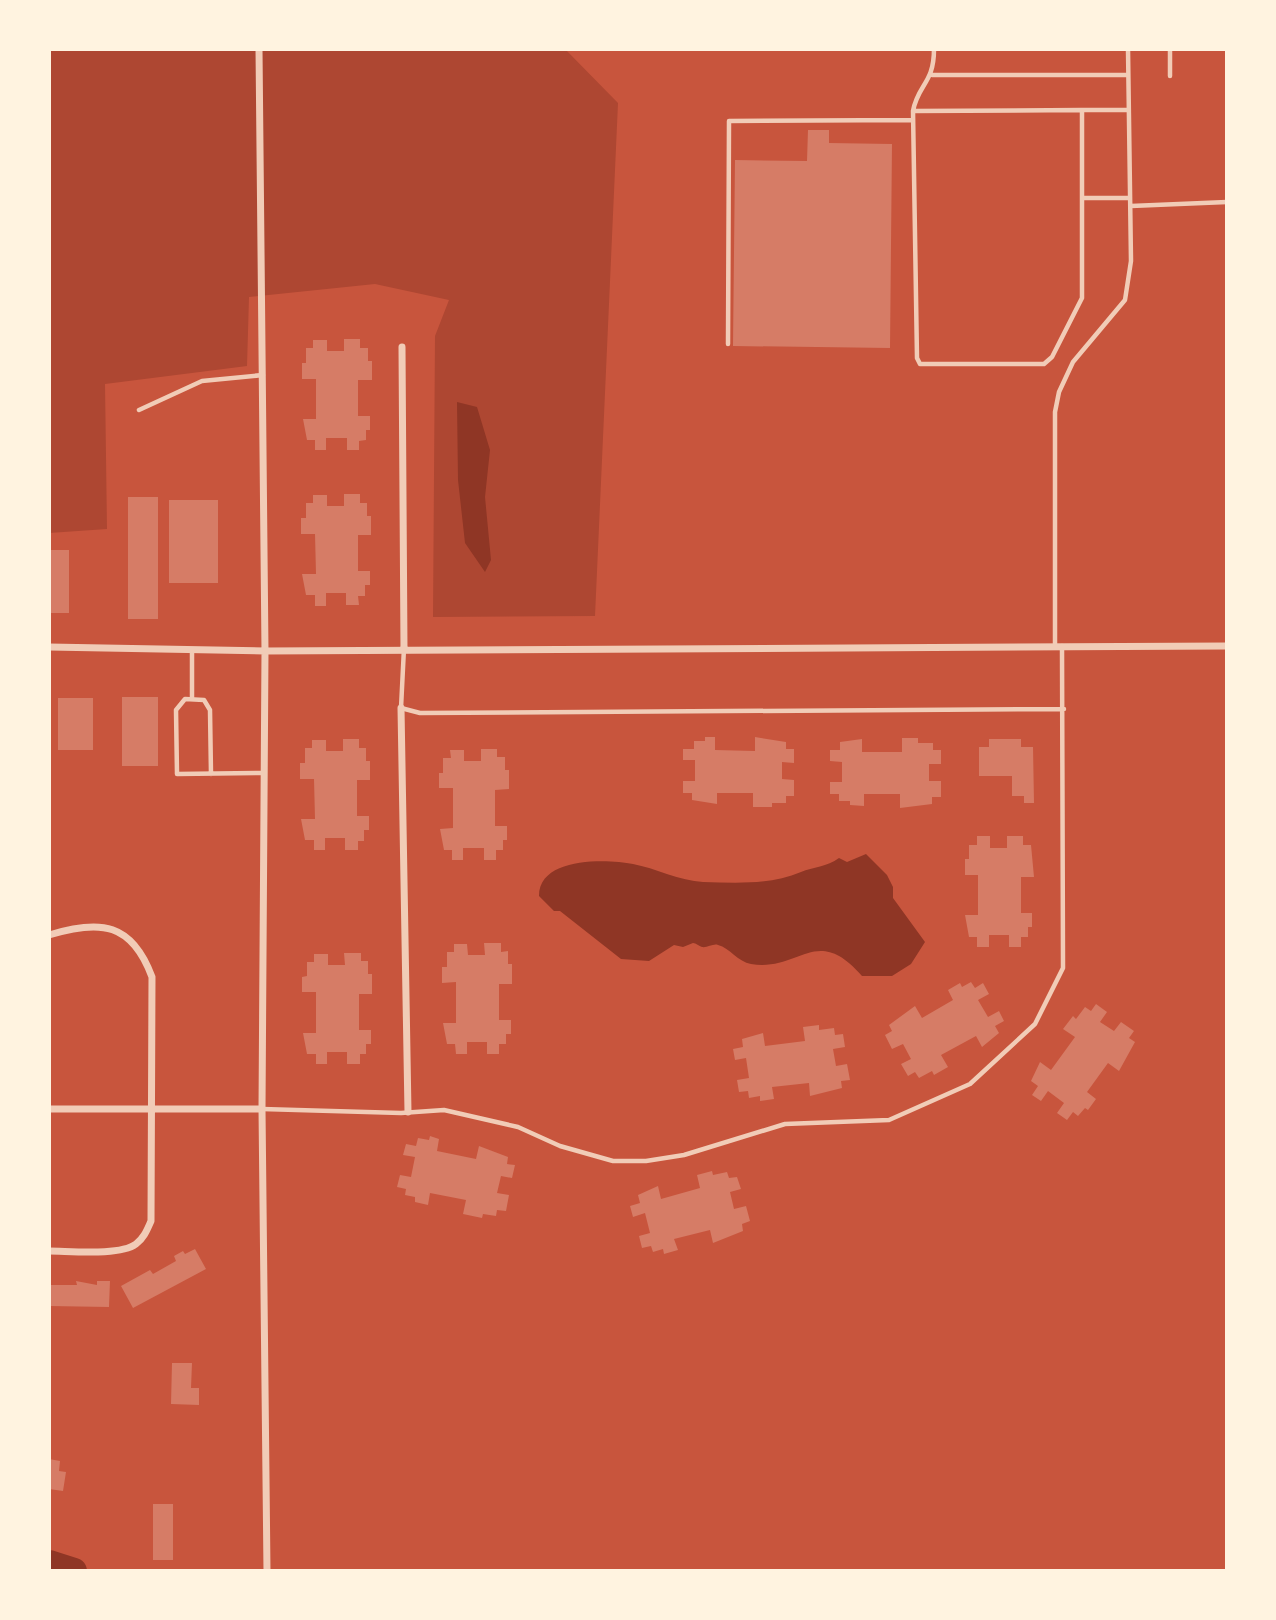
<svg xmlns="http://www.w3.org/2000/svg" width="1276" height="1620" font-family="Overpass,sans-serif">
  <rect width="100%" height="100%" fill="#c8553d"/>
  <path fill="#ae4732" d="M49 49H565L618 103 595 616 433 617 435 336 449 300 375 284 249 297 247 366 105 384 107 529 49 533Z"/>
  <path fill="#8f3625" d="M457 402 477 407 490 450 485 497 491 560 485 572 465 543 458 480Z
    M866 854 887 875 893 887V898L925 942 911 964 892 976H862C816 923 800 972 751 964 738 962 730 948 718 945 714 943 707 948 702 947 699 946 696 943 693 943L683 947 674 945 649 961 621 959 560 911H554L539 896C539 857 606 859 633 864 655 868 680 881 703 882 737 883 771 885 801 872 813 867 827 867 839 858L847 862Z"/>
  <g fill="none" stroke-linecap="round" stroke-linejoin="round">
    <path stroke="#8f3625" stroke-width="26" d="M49 1563 74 1571"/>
  </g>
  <path fill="#d67c66" d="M808 130H829V143L892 144 890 348 733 346 735 160 807 161Z
    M344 339H360V348H368V361H372V380H358V416H370V430H366V440L359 441V450H347V438H326V450H315V440H307L303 419H316V379H302V363H306V348H313V340H327V351H344Z
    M344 494H360V503H367V516H371V535H358V571H370V585H365V596H358L359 605H346V593H326V606H315V595H306L302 574H316L315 534H301V518H306V503H313V495H327V506H344Z
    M128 497H158V619H128Z
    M169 500H218V583H169Z
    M49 550H69V613H49Z
    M122 697H158V766H122Z
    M58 698H93V750H58Z
    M705 737H715V750L755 751V737L786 742V749H794V763L782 762V779L794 780V796H786V803H772V807H753V793H717V804L692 800V793H683V781H695V760H683V749H694V741H705Z
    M902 738H918V743H933V750H941V764H929V781H941V797H932V804L900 808V794H864V806L850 805V801H839V794H830V782H842V762L830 761V750H840V742L862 739V752H902Z
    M343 739H359V748H366V761H370V780H357V816H369V830H364V841H358V850H345V838H325V850H314V840H305L301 819H315L314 779H300V763H305V748H312V740H326V751H343Z
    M989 739H1021V747H1033L1034 803H1024V796H1012V776H979V747H989Z
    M481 749H497V757H505V770H509V789L495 790V826H507V840H503V850H496V860H484V848H463V860H452V850H444L440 829 453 828V788H439V773H443V758H451L450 750H464V761H481Z
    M977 836H990V848H1007V836H1023V845H1031L1034 877H1021V913H1032V927H1028V937H1021V947H1009V935H989V947H977V937H969L965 915H978V875H965V859H969V845H977Z
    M484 943H501V952L508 951V964H512V984H499V1020H511V1034H506V1044H499V1054H487V1042H467V1054H456L455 1044H447L443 1023H456V982L442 983V967H447V952H454V944H467L468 955H485Z
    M344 953H361V961H368V974H372V994H359V1030H371V1044H366V1054H360V1064H347V1052H327V1064H316V1054H307L303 1033H316V992H302V977L307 976V962H314V954H328V965H345Z
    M971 982 975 988 983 983 989 994 978 1000 988 1017 999 1011 1004 1021 995 1026 999 1033 982 1047 976 1036 941 1055 948 1067 934 1075 932 1071 919 1078 915 1072 908 1076 901 1064 911 1059 903 1044 892 1049 885 1035 892 1031 889 1025 915 1006 922 1018 953 1000 948 990 960 983 962 987Z
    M1096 1004 1107 1012 1100 1022 1114 1031 1121 1022 1134 1031 1129 1038 1135 1042 1119 1071 1108 1063 1087 1092 1096 1099 1088 1110 1085 1108 1078 1116 1073 1112 1067 1120 1057 1113 1064 1103 1048 1091 1041 1101 1032 1095 1038 1086 1031 1081 1040 1062 1051 1070 1075 1037 1063 1029 1073 1016 1076 1019 1085 1007 1091 1011Z
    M819 1025V1030L834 1028 835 1035 843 1034 845 1047 833 1049 836 1066 847 1064 850 1080 841 1081 842 1088 810 1096 809 1083 772 1087 774 1099 760 1101V1096L749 1098 748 1091 739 1092 737 1080 749 1078 746 1058 735 1060 733 1049 743 1047 742 1039 763 1033 765 1046 805 1041 803 1027Z
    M430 1136 439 1139 437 1151 476 1159 479 1146 508 1157 507 1164 515 1165 512 1178 501 1176 497 1193 509 1195 506 1211 497 1210 496 1216 483 1214 482 1218 463 1214 466 1200 430 1193 428 1205 415 1202V1197L405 1195 406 1189 397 1187 400 1175 411 1177 415 1157 403 1155 406 1144 416 1146 418 1138 429 1140Z
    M712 1171 713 1175 727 1172 729 1178 737 1177 741 1189 730 1192 734 1209 746 1206 750 1221 742 1224 743 1231 713 1243 710 1230 674 1239 678 1250 664 1254 663 1249 653 1252 651 1246 642 1248 639 1236 650 1233 645 1213 633 1217 630 1206 640 1203 638 1195 658 1186 661 1199 700 1188 697 1175Z
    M195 1249 206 1269 133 1308 121 1286 150 1270 153 1274 176 1261 174 1256 183 1251 185 1254Z
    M76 1281 97 1285V1281H110L109 1307 49 1306V1285H77Z
    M172 1363H192L191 1388H199V1405L171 1404Z
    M49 1459 60 1461 59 1471 66 1472 63 1491 49 1489Z
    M153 1504H173V1560H153Z"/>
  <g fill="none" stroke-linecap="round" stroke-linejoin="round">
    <path stroke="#f1ccb7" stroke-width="4.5" d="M1170 49V76
      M932 75H1128
      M1082 110H1128
      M913 111 1082 110V298L1052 357 1044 364H920L917 358 913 111C918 84 934 84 934 49
      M1083 198H1130
      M1131 206 1227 202
      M728 344 729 121 913 120
      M139 410 202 381 263 375
      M1055 645V412L1059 392 1073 362 1125 300 1131 261 1128 49
      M404 648 401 708 420 713 1064 709
      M192 650V699
      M211 774 210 710 204 700 185 699 176 710 177 774 264 773
      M262 1109 401 1113 444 1110 518 1127 560 1146 613 1161H646L684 1155 785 1124 889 1120 970 1084 1035 1024 1063 968 1062 646"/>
    <path stroke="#f1ccb7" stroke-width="7" d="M259 49 265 651 262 1109 267 1571
      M402 347 404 648
      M49 647 265 651 1227 646
      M401 708 408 1112
      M49 935C101 919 132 923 152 977L151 1221C147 1230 144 1238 136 1244 120 1256 70 1251 49 1251
      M49 1109H262"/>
  </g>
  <rect width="1276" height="1620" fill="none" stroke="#fff3e0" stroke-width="102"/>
</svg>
